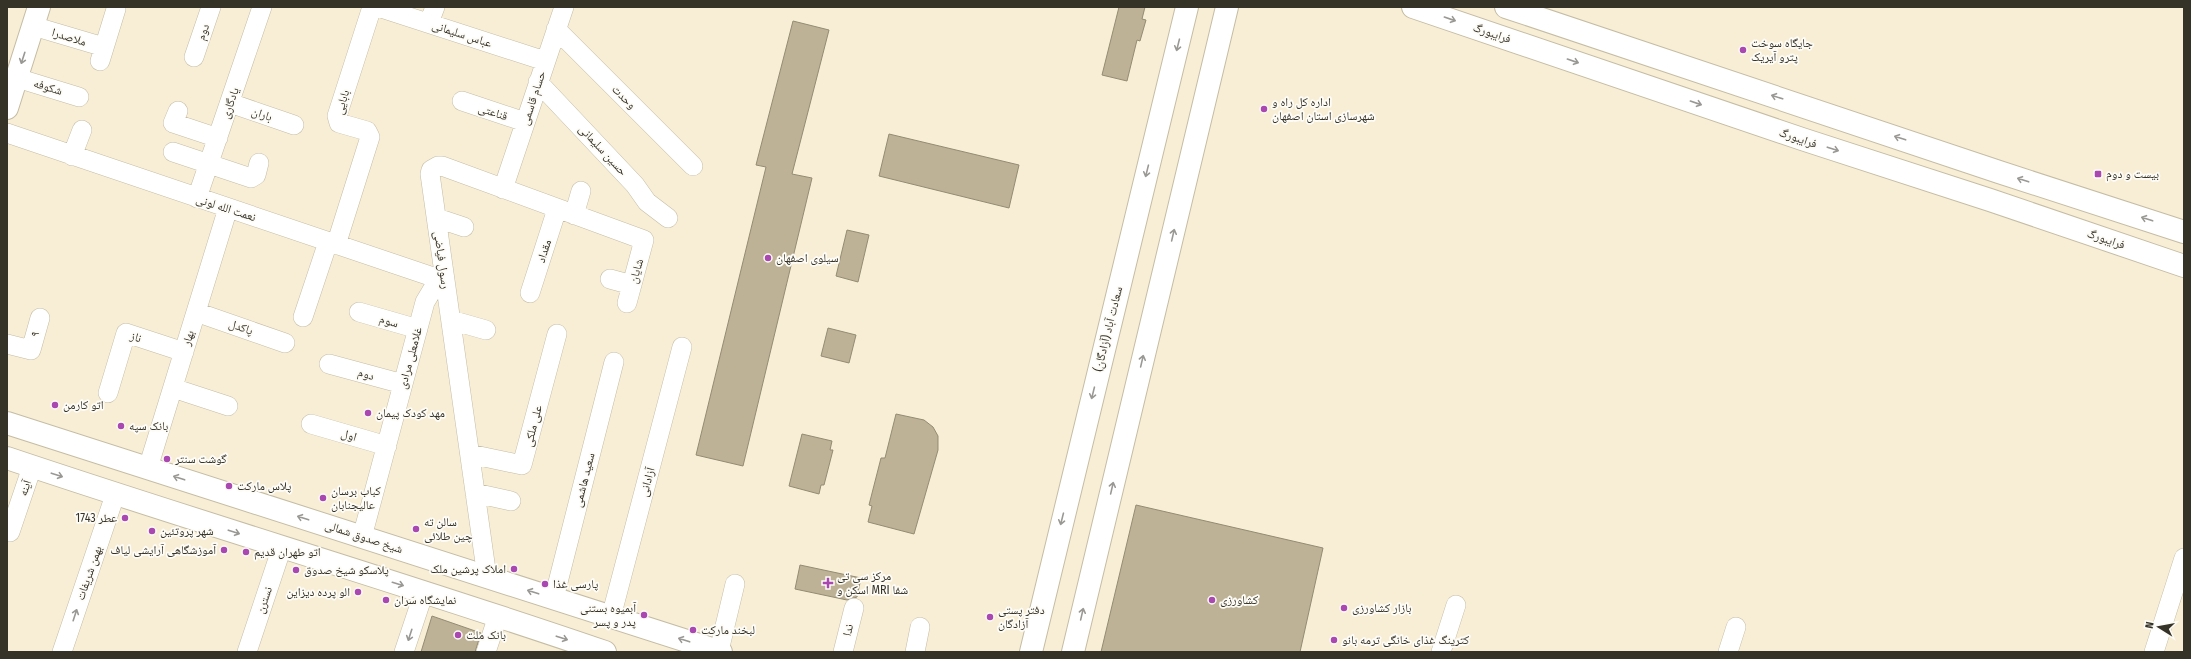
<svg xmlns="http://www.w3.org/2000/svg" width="2191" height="659" font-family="'Fira Sans Condensed','Noto Naskh Arabic',sans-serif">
  <rect width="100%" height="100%" fill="#f8eed6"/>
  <path fill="#bdb295" stroke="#938b74" d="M1119 7H1145L1142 19 1146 20 1140 41 1137 40 1127 81 1102 75Z
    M793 21 829 30 792 174 812 178 743 466 696 455 766 167 756 165Z
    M889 134 1019 165 1009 208 879 176Z
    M847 230 869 235 858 282 836 276Z
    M828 328 856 335 849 363 821 356Z
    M896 414 924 420 933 427 938 436V450L914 534 868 522 872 506 869 505 881 458H885Z
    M802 434 832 441 830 450H833L824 485H821L819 494 789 486Z
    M1136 505 1323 548 1300 652H1101Z
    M800 565 861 578 857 597 847 600 795 589Z
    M432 616 481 633 475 652H421Z"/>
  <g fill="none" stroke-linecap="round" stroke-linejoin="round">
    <g stroke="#c5bca4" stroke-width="20">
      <path id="minor" d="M378 7 545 61
        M429 23 435 7
        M33 26 104 47
        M556 29 693 166
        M194 57 211 7
        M100 61 116 9
        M17 78 79 97
        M538 82 635 185 647 202 668 218
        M462 101 525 122
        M230 103 294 125
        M178 111 173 123 218 138
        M7 133 445 281
        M173 152 251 178 256 175 259 163
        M72 156 82 130
        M503 189 564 7
        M197 198 262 7
        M574 215 581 191
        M437 218 464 227
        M336 245 370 137 367 131 339 123 337 116 372 7
        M610 279 632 285
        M530 293 557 209
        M196 312 285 343
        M359 312 418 329
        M303 317 328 242
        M451 320 486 330
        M7 344 31 350 40 318
        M329 364 403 384
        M173 388 228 406
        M108 393 126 333 184 352
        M311 424 387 446
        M470 454 522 465 557 334
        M148 468 228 208
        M475 493 511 501
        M10 532 32 467
        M362 537 425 302 434 287 445 281
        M487 577 430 174 431 170 438 166H442L644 240 627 303
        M554 598 614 362
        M611 617 682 347
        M719 651 735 584
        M62 652 115 495
        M247 652 282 547
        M404 652 424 592
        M486 652 498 616
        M843 652 854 608
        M915 652 920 627
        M1441 652 1456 605
        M1728 652 1736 627
        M2154 652 2184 558"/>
    </g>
    <g stroke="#c5bca4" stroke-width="24">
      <path id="major" d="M1413 7 1802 139 1990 200 2184 266
        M1506 7 1999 172 2184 232
        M7 108 39 7
        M7 423 721 652
        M7 458C206 525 407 584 605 652
        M1031 652 1187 7
        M1073 652 1227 7"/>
    </g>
    <use href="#minor" stroke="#fff" stroke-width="19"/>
    <use href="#major" stroke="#fff" stroke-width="22"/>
  </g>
  <defs><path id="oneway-shaft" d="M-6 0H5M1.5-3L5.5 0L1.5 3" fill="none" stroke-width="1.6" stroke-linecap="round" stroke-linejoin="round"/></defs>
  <g stroke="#9a9894">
    <use href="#oneway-shaft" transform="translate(1450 19) rotate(19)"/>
    <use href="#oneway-shaft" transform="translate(1178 45) rotate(104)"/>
    <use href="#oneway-shaft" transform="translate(23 58) rotate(108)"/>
    <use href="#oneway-shaft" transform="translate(1573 61) rotate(19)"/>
    <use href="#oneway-shaft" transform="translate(1777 97) rotate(-162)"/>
    <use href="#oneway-shaft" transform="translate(1696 103) rotate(19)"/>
    <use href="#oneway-shaft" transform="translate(1900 138) rotate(-162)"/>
    <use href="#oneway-shaft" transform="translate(1833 149) rotate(18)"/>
    <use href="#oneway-shaft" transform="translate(1147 171) rotate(104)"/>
    <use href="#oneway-shaft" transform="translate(2023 180) rotate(-162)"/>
    <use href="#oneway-shaft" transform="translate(2147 219) rotate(-162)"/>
    <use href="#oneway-shaft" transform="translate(1173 235) rotate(-77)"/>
    <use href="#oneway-shaft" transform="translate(1142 361) rotate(-77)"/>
    <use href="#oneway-shaft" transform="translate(1093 393) rotate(104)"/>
    <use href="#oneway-shaft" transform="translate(57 475) rotate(18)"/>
    <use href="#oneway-shaft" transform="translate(179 478) rotate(-162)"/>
    <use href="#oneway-shaft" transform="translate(1112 488) rotate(-77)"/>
    <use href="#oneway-shaft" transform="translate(303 518) rotate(-162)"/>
    <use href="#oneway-shaft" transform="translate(1062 519) rotate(104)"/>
    <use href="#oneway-shaft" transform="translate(234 532) rotate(18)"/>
    <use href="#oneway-shaft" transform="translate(398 584) rotate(17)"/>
    <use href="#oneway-shaft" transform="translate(533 592) rotate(-162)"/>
    <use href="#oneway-shaft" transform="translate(1082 614) rotate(-77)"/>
    <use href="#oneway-shaft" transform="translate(75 615) rotate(-72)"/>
    <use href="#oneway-shaft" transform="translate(410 635) rotate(108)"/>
    <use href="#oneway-shaft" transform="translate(562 638) rotate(18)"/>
    <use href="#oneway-shaft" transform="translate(684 640) rotate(-162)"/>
  </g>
  <g fill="#a848b0" stroke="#fefcf7" stroke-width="1.5">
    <circle cx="1743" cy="50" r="4"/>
    <circle cx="1264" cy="109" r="4"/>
    <rect x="2094" y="170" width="8" height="8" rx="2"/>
    <circle cx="768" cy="258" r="4"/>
    <circle cx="55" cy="405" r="4"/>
    <circle cx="368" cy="413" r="4"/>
    <circle cx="121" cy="426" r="4"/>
    <circle cx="167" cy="459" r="4"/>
    <circle cx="229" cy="486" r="4"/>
    <circle cx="323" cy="498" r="4"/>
    <circle cx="125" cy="518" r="4"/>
    <circle cx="416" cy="529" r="4"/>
    <circle cx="152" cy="531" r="4"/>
    <circle cx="224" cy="550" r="4"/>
    <circle cx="246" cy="552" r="4"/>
    <circle cx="514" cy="569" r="4"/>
    <circle cx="296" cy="570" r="4"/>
    <path d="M826 577h4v4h4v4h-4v4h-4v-4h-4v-4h4z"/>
    <circle cx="545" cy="584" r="4"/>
    <circle cx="358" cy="592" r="4"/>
    <circle cx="386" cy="600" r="4"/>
    <circle cx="1212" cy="600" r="4"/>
    <circle cx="1344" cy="608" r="4"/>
    <circle cx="644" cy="615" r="4"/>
    <circle cx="990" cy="617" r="4"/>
    <circle cx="693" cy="630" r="4"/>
    <circle cx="458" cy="635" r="4"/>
    <circle cx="1334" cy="640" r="4"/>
  </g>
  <g text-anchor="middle" stroke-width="3.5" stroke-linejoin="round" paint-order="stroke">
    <g font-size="12" fill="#353228" stroke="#fefcf7">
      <text transform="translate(203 32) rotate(-71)" y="4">دوم</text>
      <text transform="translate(1492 33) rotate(19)" y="4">فرایبورگ</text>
      <text transform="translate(462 34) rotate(18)" y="4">عباس سلیمانی</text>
      <text transform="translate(69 37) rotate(17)" y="4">ملاصدرا</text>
      <text transform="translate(48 87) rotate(17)" y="4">شکوفه</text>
      <text transform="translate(624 97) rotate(45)" y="4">وحدت</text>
      <text transform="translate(533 98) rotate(-72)" y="4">حسام قاسمی</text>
      <text transform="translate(342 102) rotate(-74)" y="4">بابایی</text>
      <text transform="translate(230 103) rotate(-71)" y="4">یادگاری</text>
      <text transform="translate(493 112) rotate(18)" y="4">قناعتی</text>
      <text transform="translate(262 114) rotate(19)" y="4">باران</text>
      <text transform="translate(1798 138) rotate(19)" y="4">فرایبورگ</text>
      <text transform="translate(603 150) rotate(47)" y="4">حسین سلیمانی</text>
      <text transform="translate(226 208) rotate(18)" y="4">نعمت الله لونی</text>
      <text transform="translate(2106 239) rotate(19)" y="4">فرایبورگ</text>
      <text transform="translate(544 251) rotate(-72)" y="4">مقداد</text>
      <text transform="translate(442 260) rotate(82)" y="4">رسول فیاضی</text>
      <text transform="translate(636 271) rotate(-74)" y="4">شایان</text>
      <text transform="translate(389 321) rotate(17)" y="4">سوم</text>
      <text transform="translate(241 327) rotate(19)" y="4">پاکدل</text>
      <text transform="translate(1108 329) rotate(-76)" y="4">سعادت آباد (آزادگان)</text>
      <text transform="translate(35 334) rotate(-74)" y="4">۹</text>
      <text transform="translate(136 337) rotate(18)" y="4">ناز</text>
      <text transform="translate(188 338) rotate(-73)" y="4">بهار</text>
      <text transform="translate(410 358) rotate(-75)" y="4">غلامعلی مرادی</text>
      <text transform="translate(366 374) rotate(16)" y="4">دوم</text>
      <text transform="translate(533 426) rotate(-76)" y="4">علی ملکی</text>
      <text transform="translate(349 435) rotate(17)" y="4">اول</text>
      <text transform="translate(584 480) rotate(-76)" y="4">سعید هاشمی</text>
      <text transform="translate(647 482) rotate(-75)" y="4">آزادانی</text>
      <text transform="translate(25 488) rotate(-72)" y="4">آینه</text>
      <text transform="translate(364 537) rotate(18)" y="4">شیخ صدوق شمالی</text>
      <text transform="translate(89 573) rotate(-71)" y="4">بهمن شریفات</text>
      <text transform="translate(264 600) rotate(-71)" y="4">نسترن</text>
      <text transform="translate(848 630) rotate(-77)" y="4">ندا</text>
    </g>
    <g font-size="12" fill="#353228" stroke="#fefcf7" text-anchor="start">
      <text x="1751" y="47">جایگاه سوخت<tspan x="1751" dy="14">پترو آیریک</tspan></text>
      <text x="1272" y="106">اداره کل راه و<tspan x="1272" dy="14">شهرسازی استان اصفهان</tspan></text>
      <text x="2106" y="178">بیست و دوم</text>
      <text x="776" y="262">سیلوی اصفهان</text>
      <text x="63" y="409">اتو کارمن</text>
      <text x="376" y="417">مهد کودک پیمان</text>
      <text x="129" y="430">بانک سپه</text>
      <text x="175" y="463">گوشت سنتر</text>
      <text x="237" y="490">پلاس مارکت</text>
      <text x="331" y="495">کباب برسان<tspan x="331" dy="14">عالیجنابان</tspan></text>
      <text x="117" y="522" text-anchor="end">عطر 1743</text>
      <text x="424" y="526">سالن ته<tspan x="424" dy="14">چین طلائی</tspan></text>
      <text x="160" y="535">شهر پروتئین</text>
      <text x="216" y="554" text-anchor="end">آموزشگاهی آرایشی لیاف</text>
      <text x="254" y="556">اتو طهران قدیم</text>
      <text x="506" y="573" text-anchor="end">املاک پرشین ملک</text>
      <text x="304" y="574">پلاسکو شیخ صدوق</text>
      <text x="837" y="580">مرکز سی تی<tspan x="837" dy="14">اسکن و MRI شفا</tspan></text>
      <text x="553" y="588">پارسی غذا</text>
      <text x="350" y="596" text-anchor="end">الو پرده دیزاین</text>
      <text x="394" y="604">نمایشگاه سَران</text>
      <text x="1220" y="604">کشاورزی</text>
      <text x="636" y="612" text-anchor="end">آبمیوه بستنی<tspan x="636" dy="14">پدر و پسر</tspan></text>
      <text x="1352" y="612">بازار کشاورزی</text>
      <text x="998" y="614">دفتر پستی<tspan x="998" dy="14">آزادگان</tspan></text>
      <text x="701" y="634">لبخند مارکت</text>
      <text x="466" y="639">بانک ملت</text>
      <text x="1342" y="644">کترینگ غذای خانگی ترمه بانو</text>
    </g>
  </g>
  <rect width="2191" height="659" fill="none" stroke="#353228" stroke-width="16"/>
  <g transform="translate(2159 627) rotate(281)" stroke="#fefcf7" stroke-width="3" paint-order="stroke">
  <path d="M0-3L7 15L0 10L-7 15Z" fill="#353228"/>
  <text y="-6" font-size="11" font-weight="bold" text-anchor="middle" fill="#353228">N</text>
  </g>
</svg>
